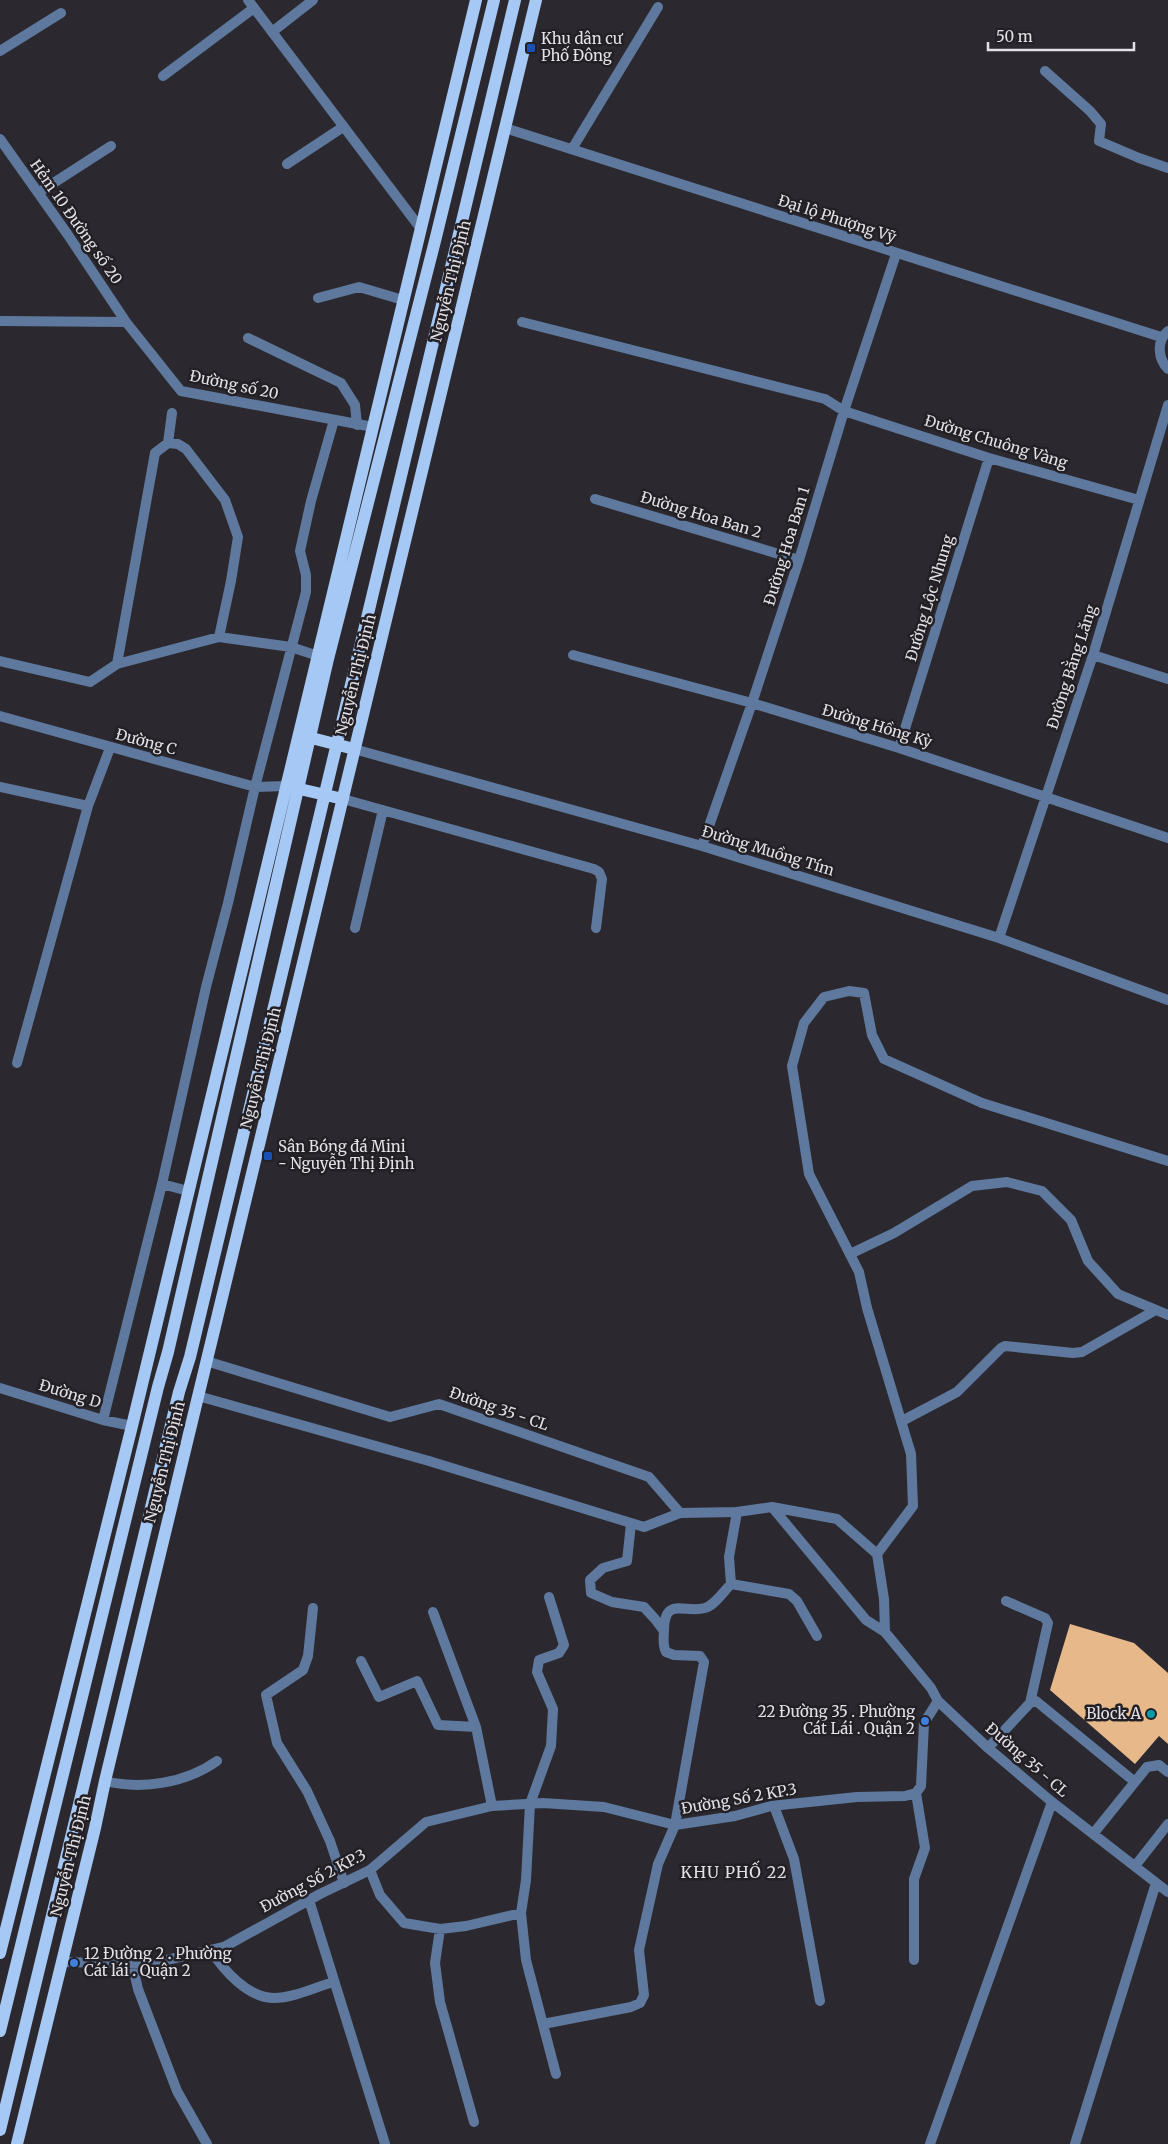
<svg xmlns="http://www.w3.org/2000/svg" width="1168" height="2144" font-family="Merriweather,serif">
  <rect width="100%" height="100%" fill="#2b292f"/>
  <path fill="#e7b98a" d="M1070 1624 1134 1643 1168 1673V1744L1159 1736 1135 1764 1050 1690Z"/>
  <g fill="none" stroke-linecap="round" stroke-linejoin="round">
    <path stroke="#5e799d" stroke-width="10" d="M272 32 313 0
      M0 51 61 13
      M163 76 254 8
      M287 164 343 127
      M318 298 359 287 403 300
      M248 338 341 383 355 405 357 425
      M168 443 172 413
      M0 661 90 682 117 664 219 637 291 647 318 656
      M117 664 155 453 168 443 178 444 186 449 225 500 238 537 231 581 219 637
      M0 787 88 806
      M255 787 306 592V575L300 551 311 501 334 420
      M17 1063 88 806 110 748
      M902 1421 957 1392 1001 1348 1005 1346 1073 1353 1082 1352 1154 1311
      M631 1524 627 1561 603 1568 590 1580 591 1593 612 1602 644 1607 655 1619 664 1631
      M877 1554 913 1506 911 1454 867 1308 859 1272 809 1174 792 1066 804 1023 824 997 849 991 864 993 872 1035 884 1059 982 1103
      M549 1597 564 1645 559 1653 539 1660 537 1672 553 1709 551 1746 530 1804 526 1880 521 1913 526 1960 556 2074
      M313 1608 308 1656 303 1670 266 1695 277 1743 307 1791 330 1841 344 1883
      M433 1612 476 1727 492 1806
      M361 1661 379 1697 417 1681 438 1725 476 1727
      M774 1806 794 1859 820 2001
      M370 1870 380 1895 404 1923 440 1929 466 1926 521 1913
      M440 1929 435 1963 440 2002 474 2122
      M543 2024 631 2007 640 2003 644 1995 639 1950 658 1864 675 1825 704 1662 700 1656 674 1655 666 1652C662 1645 664 1637 664 1629 665 1596 685 1614 705 1608 715 1605 724 1591 731 1584L729 1557 737 1512"/>
    <path stroke="#5e799d" stroke-width="10" d="M248 0 421 229
      M1045 71 1090 111 1101 124 1099 141 1139 158 1168 168
      M505 128 1161 337
      M0 139 68 235 126 322 181 391 373 427
      M572 149 658 7
      M38 193 111 146
      M0 321 126 322
      M522 322 825 399 844 411 989 458 1139 500
      M1168 331C1156 341 1158 359 1168 369
      M595 499 799 560
      M573 655 752 703 899 748 1168 838
      M1093 655 1168 679
      M0 716 255 787 286 786
      M899 748 989 458
      M354 749 702 846 999 938 1168 1000
      M343 799 594 869 599 872 602 879 596 928
      M702 846 752 703 799 560 844 411 896 254
      M355 928 383 810
      M999 938 1093 655 1168 405
      M982 1103 1168 1161
      M162 1184 188 1191
      M850 1254 894 1233 972 1186 1007 1182 1042 1191 1071 1220 1088 1261 1118 1294 1168 1315
      M206 1361 390 1417 439 1404 649 1477 680 1513
      M0 1388 103 1420 132 1426
      M198 1396 429 1461 644 1527 680 1513 737 1512 772 1507 837 1519 877 1554 884 1599 885 1632
      M103 1420 162 1184 206 987 228 903 255 787
      M772 1507 866 1620 885 1632 931 1688 938 1701 988 1748 1052 1802 1168 1892
      M731 1584 789 1594 797 1601 817 1636
      M1006 1601 1045 1618 1048 1623 1030 1703
      M988 1748 1030 1703 1036 1701 1135 1782
      M105 1781C142 1790 186 1783 217 1761
      M1093 1834 1147 1767 1159 1765 1168 1772
      M1135 1866 1168 1824
      M309 1900 385 2144
      M211 1950C223 1970 248 1998 274 1998 294 1998 315 1987 334 1982
      M914 1960V1879L925 1848 916 1793
      M62 1962 149 1964 224 1947 320 1894 370 1870 426 1822 492 1806 543 1803 604 1807 675 1825 735 1816 771 1806 857 1797 905 1796 916 1793 921 1786 924 1723 938 1701
      M132 1963 138 1989 177 2091 207 2144
      M930 2144 1052 1802
      M1075 2144 1156 1883"/>
    <path stroke="#a6c8f4" stroke-width="12" d="M304 736 354 749
      M291 787 343 799
      M0 1953 132 1426 476 0
      M0 2031 158 1387 168 1352 328 659 435 241 494 0
      M0 2130 179 1392 190 1357 515 0
      M17 2144 95 1828 105 1781 536 0"/>
  </g>
  <g fill="#1a4fb4" stroke="#221f25" stroke-width="2">
    <rect x="526" y="43" width="10" height="10" rx="2.5"/>
    <rect x="263" y="1151" width="10" height="10" rx="2.5"/>
  </g>
  <circle fill="#0f9aa8" stroke="#221f25" stroke-width="2" cx="1151" cy="1714" r="5"/>
  <g fill="#3f7fe0" stroke="#221f25" stroke-width="2">
    <circle cx="925" cy="1721" r="5"/>
    <circle cx="74" cy="1963" r="5"/>
  </g>
  <g text-anchor="middle" stroke-width="5" stroke-linejoin="round" paint-order="stroke">
    <g font-size="15" fill="#e2e1e5" stroke="#221f25" text-anchor="start">
      <text x="541" y="44">Khu dân cư<tspan x="541" dy="17">Phố Đông</tspan></text>
      <text x="278" y="1152">Sân Bóng đá Mini<tspan x="278" dy="17">- Nguyễn Thị Định</tspan></text>
      <text x="915" y="1717" text-anchor="end">22 Đường 35 . Phường<tspan x="915" dy="17">Cát Lái . Quận 2</tspan></text>
      <text x="1141" y="1719" text-anchor="end">Block A</text>
      <text x="84" y="1959">12 Đường 2 . Phường<tspan x="84" dy="17">Cát lái . Quận 2</tspan></text>
    </g>
    <g font-size="15" fill="#e2e1e5" stroke="#221f25">
      <text transform="translate(837 219) rotate(18)" y="5">Đại lộ Phượng Vỹ</text>
      <text transform="translate(76 222) rotate(55)" y="5">Hẻm 10 Đường số 20</text>
      <text transform="translate(451 281) rotate(-76)" y="5">Nguyễn Thị Định</text>
      <text transform="translate(234 385) rotate(12)" y="5">Đường số 20</text>
      <text transform="translate(996 442) rotate(17)" y="5">Đường Chuông Vàng</text>
      <text transform="translate(701 515) rotate(17)" y="5">Đường Hoa Ban 2</text>
      <text transform="translate(787 546) rotate(-73)" y="5">Đường Hoa Ban 1</text>
      <text transform="translate(930 598) rotate(-73)" y="5">Đường Lộc Nhung</text>
      <text transform="translate(1072 667) rotate(-72)" y="5">Đường Bằng Lăng</text>
      <text transform="translate(356 675) rotate(-76)" y="5">Nguyễn Thị Định</text>
      <text transform="translate(877 726) rotate(17)" y="5">Đường Hồng Kỳ</text>
      <text transform="translate(146 742) rotate(15)" y="5">Đường C</text>
      <text transform="translate(768 851) rotate(17)" y="5">Đường Muồng Tím</text>
      <text transform="translate(261 1068) rotate(-76)" y="5">Nguyễn Thị Định</text>
      <text transform="translate(70 1394) rotate(17)" y="5">Đường D</text>
      <text transform="translate(499 1409) rotate(19)" y="5">Đường 35 - CL</text>
      <text transform="translate(165 1462) rotate(-76)" y="5">Nguyễn Thị Định</text>
      <text transform="translate(1027 1760) rotate(41)" y="5">Đường 35 - CL</text>
      <text transform="translate(739 1799) rotate(-10)" y="5">Đường Số 2 KP.3</text>
      <text transform="translate(71 1856) rotate(-76)" y="5">Nguyễn Thị Định</text>
      <text transform="translate(313 1881) rotate(-28)" y="5">Đường Số 2 KP.3</text>
    </g>
    <g font-size="16" letter-spacing="1" fill="#e2e1e5" stroke="#221f25">
      <text x="734" y="1878">KHU PHỐ 22</text>
    </g>
  </g>
  <path d="M988 42v8h146v-8" fill="none" stroke="#e2e1e5" stroke-width="2.5"/>
  <text x="996" y="42" font-size="15" fill="#e2e1e5" stroke="#221f25" stroke-width="4" paint-order="stroke">50 m</text>
</svg>
